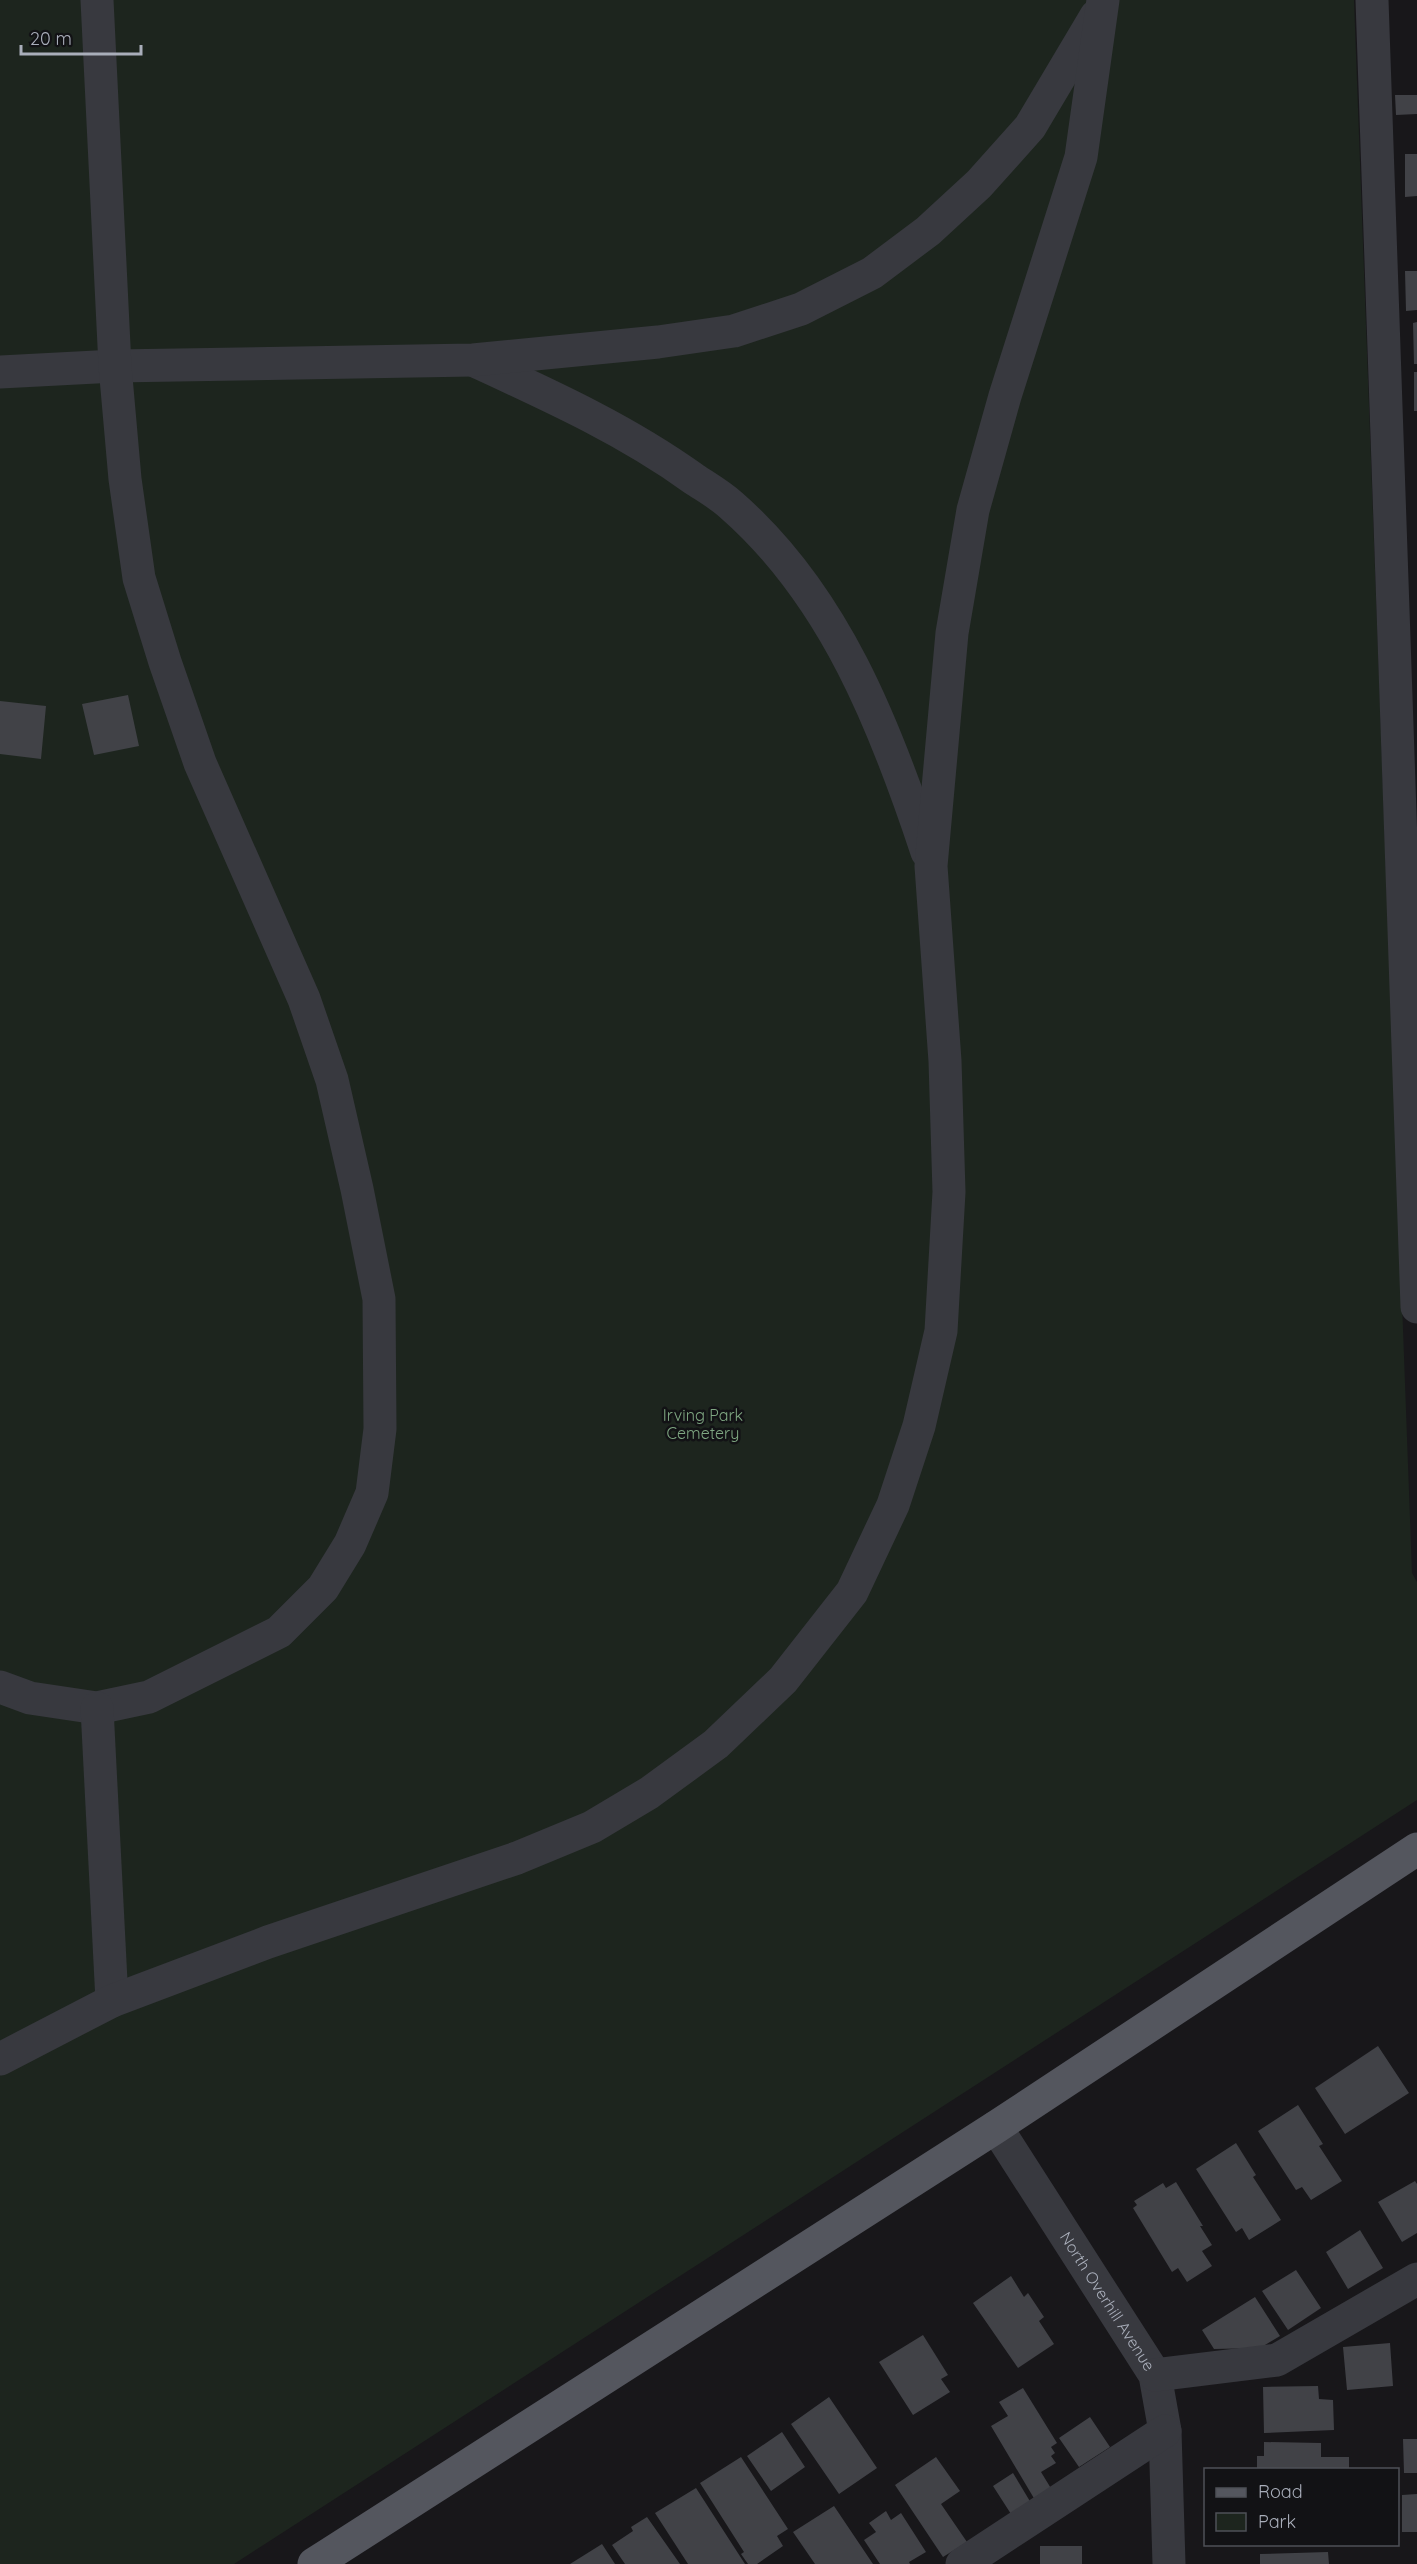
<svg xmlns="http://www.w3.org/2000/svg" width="1417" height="2564" font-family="Quicksand,sans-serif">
  <rect width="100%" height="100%" fill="#18171a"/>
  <path fill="#1d251e" d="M0 0H1354L1412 1573 1417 1582V1800L234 2564H0Z"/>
  <path fill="#414247" d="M1395 95H1417V114L1396 115Z
    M1405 154H1417V196L1405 197Z
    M1405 271H1417V310L1406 311Z
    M1417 322V364H1414L1413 323Z
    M1414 372H1417V411H1414Z
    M128 695 139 746 94 755 82 704Z
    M0 701 46 706 41 759 0 754Z
    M1378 2046 1409 2093 1345 2134 1315 2088Z
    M1298 2105 1323 2144 1319 2146 1342 2181 1311 2200 1302 2187 1296 2190 1258 2131Z
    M1236 2143 1256 2175 1253 2177 1281 2220 1249 2240 1242 2228 1236 2232 1196 2169Z
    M1415 2181 1417 2184V2233L1402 2242 1378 2202Z
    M1176 2182 1203 2226H1200L1212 2245 1202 2251 1212 2266 1187 2282 1178 2268 1172 2272 1133 2208 1137 2205 1134 2201 1163 2183 1166 2188Z
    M1360 2230 1383 2268 1348 2289 1326 2252Z
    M1296 2270 1321 2308 1288 2330 1262 2291Z
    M1011 2276 1024 2297 1028 2293 1044 2317 1039 2321 1054 2344 1018 2368 973 2303Z
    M1255 2297 1280 2336 1260 2348 1214 2349 1202 2330Z
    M923 2335 948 2375 941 2379 950 2392 913 2415 879 2362Z
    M1390 2343 1393 2386 1347 2390 1343 2347Z
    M1318 2386 1319 2399 1333 2400 1334 2430 1264 2433 1263 2387Z
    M1023 2388 1057 2443 1051 2447 1055 2453 1051 2456 1056 2463 1041 2472 1052 2490 1035 2500 991 2426 1008 2416 999 2402Z
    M829 2397 877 2468 839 2494 791 2424Z
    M1090 2417 1110 2447 1079 2467 1059 2438Z
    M782 2432 805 2467 771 2491 747 2456Z
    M1403 2439H1417V2473H1404Z
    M1264 2442 1321 2443V2457H1349V2470H1257V2456H1264Z
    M741 2457 788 2529 777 2536 783 2546 757 2564H748L741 2554 744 2552 700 2483Z
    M936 2457 960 2491 941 2504 967 2542 943 2557 895 2485Z
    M1013 2473 1031 2503 1011 2514 993 2486Z
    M696 2488 745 2564H688L655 2513Z
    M1417 2494V2532H1402V2495Z
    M834 2506 873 2564H815L793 2532Z
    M886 2511 891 2520 901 2513 926 2552 909 2562 910 2564H880L864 2540 876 2532 869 2523Z
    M647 2517 680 2564H625L612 2545 633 2531 631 2527Z
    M602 2544 615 2564H570Z
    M1040 2546H1082V2564H1040Z
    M1328 2552 1329 2564H1260V2554Z"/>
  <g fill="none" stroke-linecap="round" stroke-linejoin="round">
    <g stroke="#38393f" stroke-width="33">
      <path d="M1372 0 1417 1307"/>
      <path d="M475 361C551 396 626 430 694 479 706 487 720 495 731 505 834 595 885 725 927 852"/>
      <path d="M0 372 115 366 473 360 658 342 734 331 801 309 872 273 928 231 979 184 1030 127 1096 16"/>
      <path d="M0 1687 30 1698 97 1708 149 1697 279 1632 323 1588 350 1544 372 1493 380 1429 379 1299 357 1189 332 1080 304 999 200 763 165 662 139 578 125 479 115 366 97 0"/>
      <path d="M97 1708 112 2001"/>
      <path d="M0 2059 112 2001 268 1942 517 1858 592 1827 649 1793 716 1744 783 1680 852 1592 893 1505 919 1426 941 1331 949 1192 945 1061 931 866 952 633 973 510 1005 396 1081 157 1103 0"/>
      <path id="s1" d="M996 2127 1155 2375 1165 2431 1169 2564"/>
      <path d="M1155 2375 1277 2360 1417 2279"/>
      <path d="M962 2564 1165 2431"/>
    </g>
    <path stroke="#54565e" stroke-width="33" d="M314 2564 996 2127 1417 1849"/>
  </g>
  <g text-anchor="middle" stroke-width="5" stroke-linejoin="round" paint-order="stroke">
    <g font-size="16" fill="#7fa782" stroke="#121215">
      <text x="703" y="1421">Irving Park<tspan x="703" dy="18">Cemetery</tspan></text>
    </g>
    <g font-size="16" fill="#a9aeba" stroke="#121215">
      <text dy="6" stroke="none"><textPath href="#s1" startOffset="207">North Overhill Avenue</textPath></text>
    </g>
  </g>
  <rect x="1204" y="2468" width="195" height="78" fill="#121215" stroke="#4e5057" stroke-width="1.5"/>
  <rect x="1216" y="2488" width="30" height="9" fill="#54565e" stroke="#4e5057" stroke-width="1.5"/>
  <text x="1258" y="2498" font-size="18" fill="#a9aeba">Road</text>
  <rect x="1216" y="2513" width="30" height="18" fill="#1d251e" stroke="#4e5057" stroke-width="1.5"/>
  <text x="1258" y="2528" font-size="18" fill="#a9aeba">Park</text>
  <path d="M21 45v9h120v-9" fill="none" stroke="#a9aeba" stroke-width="3"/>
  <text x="30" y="45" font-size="18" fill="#a9aeba" stroke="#121215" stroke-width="4.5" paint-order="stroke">20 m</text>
</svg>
